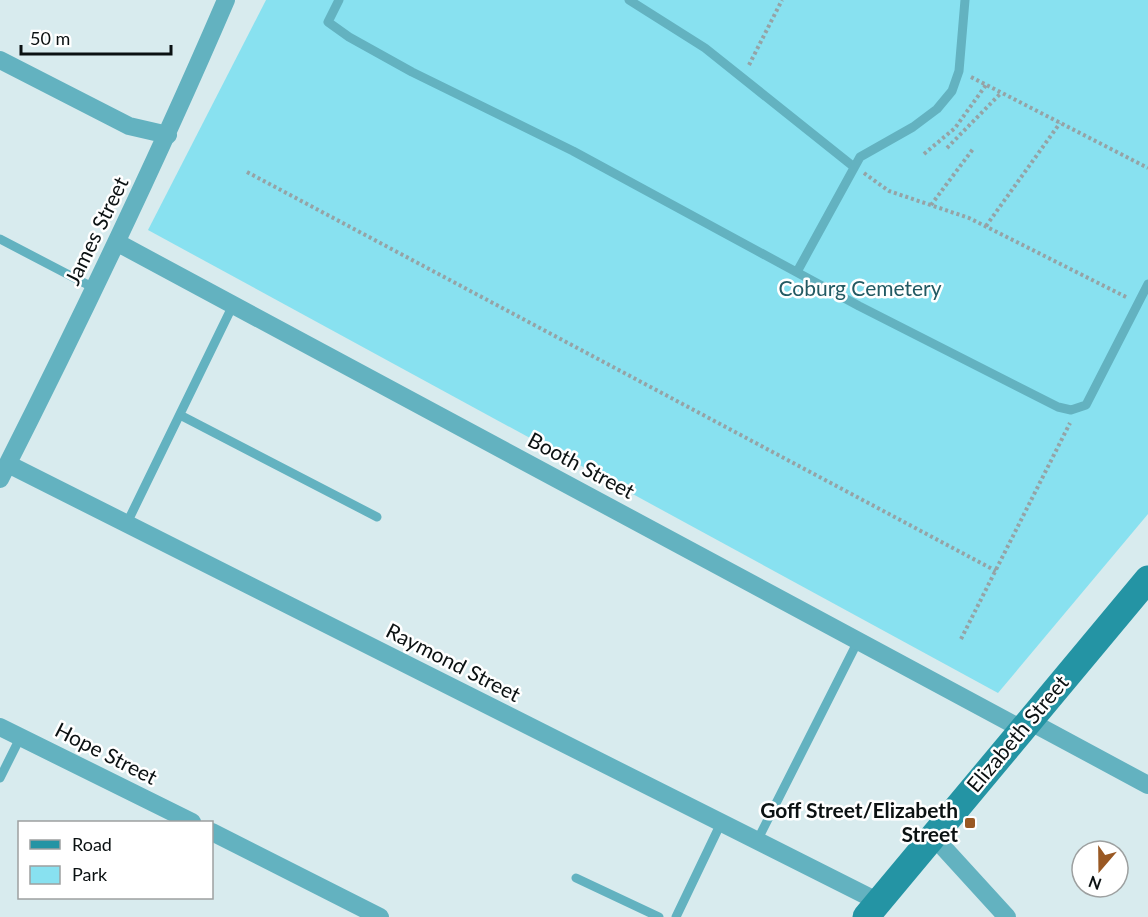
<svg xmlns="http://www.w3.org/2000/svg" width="1148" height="917" font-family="Lato,sans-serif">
  <rect width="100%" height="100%" fill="#d8ebee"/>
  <path fill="#88e1f0" d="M266 0H1148V514L998 693 148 230Z"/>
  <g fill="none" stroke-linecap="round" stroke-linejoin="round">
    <path stroke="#95a3a6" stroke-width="4" stroke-dasharray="3 3" stroke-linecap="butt" d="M749 65 782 0
      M971 77 1148 168
      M947 148 1001 93
      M924 154 955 128 986 85
      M247 172 996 571
      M864 173 889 191 969 218 1128 298
      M931 205 973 149
      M986 226 1060 123
      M961 639 1070 423"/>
    <path stroke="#63b2c0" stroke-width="9" d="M339 0 328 22 349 37 412 72 573 151 859 306 1058 407 1071 410 1086 405 1148 284
      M629 0 705 48 854 167
      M0 239 94 288
      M798 270 860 157 913 127 937 109 952 91 959 71 965 0
      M180 415 377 517
      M126 525 233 305
      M0 778 21 736
      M757 841 858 641
      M576 878 659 917
      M676 917 721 823"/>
    <path stroke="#63b2c0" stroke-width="18" d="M0 60 129 126 168 135
      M118 243 1022 729
      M8 464 879 902
      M0 479C80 321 156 163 226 0
      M1029 721 1148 785
      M0 727 192 822
      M212 832 380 917
      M933 836 1007 917"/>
    <path stroke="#2494a4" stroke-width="27" d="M866 917 1148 579"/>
  </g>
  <rect fill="#995823" stroke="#fff" stroke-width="2" x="964" y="817" width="12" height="12" rx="3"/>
  <g text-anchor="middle" stroke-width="5" stroke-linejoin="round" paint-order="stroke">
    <g font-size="21" fill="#0b1112" stroke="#fff">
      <text transform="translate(97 231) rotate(-64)" y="7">James Street</text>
      <text transform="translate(581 466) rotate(28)" y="7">Booth Street</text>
      <text transform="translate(453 663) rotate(27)" y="7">Raymond Street</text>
      <text transform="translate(1018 734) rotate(-50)" y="7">Elizabeth Street</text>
      <text transform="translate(106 754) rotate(27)" y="7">Hope Street</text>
    </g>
    <g font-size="21" fill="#225a63" stroke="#fff">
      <text x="860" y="296">Coburg Cemetery</text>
    </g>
    <g font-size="21" font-weight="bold" fill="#0b1112" stroke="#fff" text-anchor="end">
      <text x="958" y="818">Goff Street/Elizabeth<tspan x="958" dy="24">Street</tspan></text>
    </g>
  </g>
  <rect x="18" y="821" width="195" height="78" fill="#ffffff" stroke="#9da0a0" stroke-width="1.5"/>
  <rect x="30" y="840" width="30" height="9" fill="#2494a4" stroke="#9da0a0" stroke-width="1.5"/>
  <text x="72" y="851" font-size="18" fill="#0b1112">Road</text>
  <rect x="30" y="866" width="30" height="18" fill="#88e1f0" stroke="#9da0a0" stroke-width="1.5"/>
  <text x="72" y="881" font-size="18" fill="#0b1112">Park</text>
  <g transform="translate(1100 869) rotate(200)"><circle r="28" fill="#ffffff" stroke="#9da0a0" stroke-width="1.5"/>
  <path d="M0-4.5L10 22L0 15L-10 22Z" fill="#995823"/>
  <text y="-9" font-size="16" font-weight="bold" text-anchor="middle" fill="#0b1112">N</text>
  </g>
  <path d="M21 45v9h150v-9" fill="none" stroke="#0b1112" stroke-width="3"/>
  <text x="30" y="45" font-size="18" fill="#0b1112" stroke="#ffffff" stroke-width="4.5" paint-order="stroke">50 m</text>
</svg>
